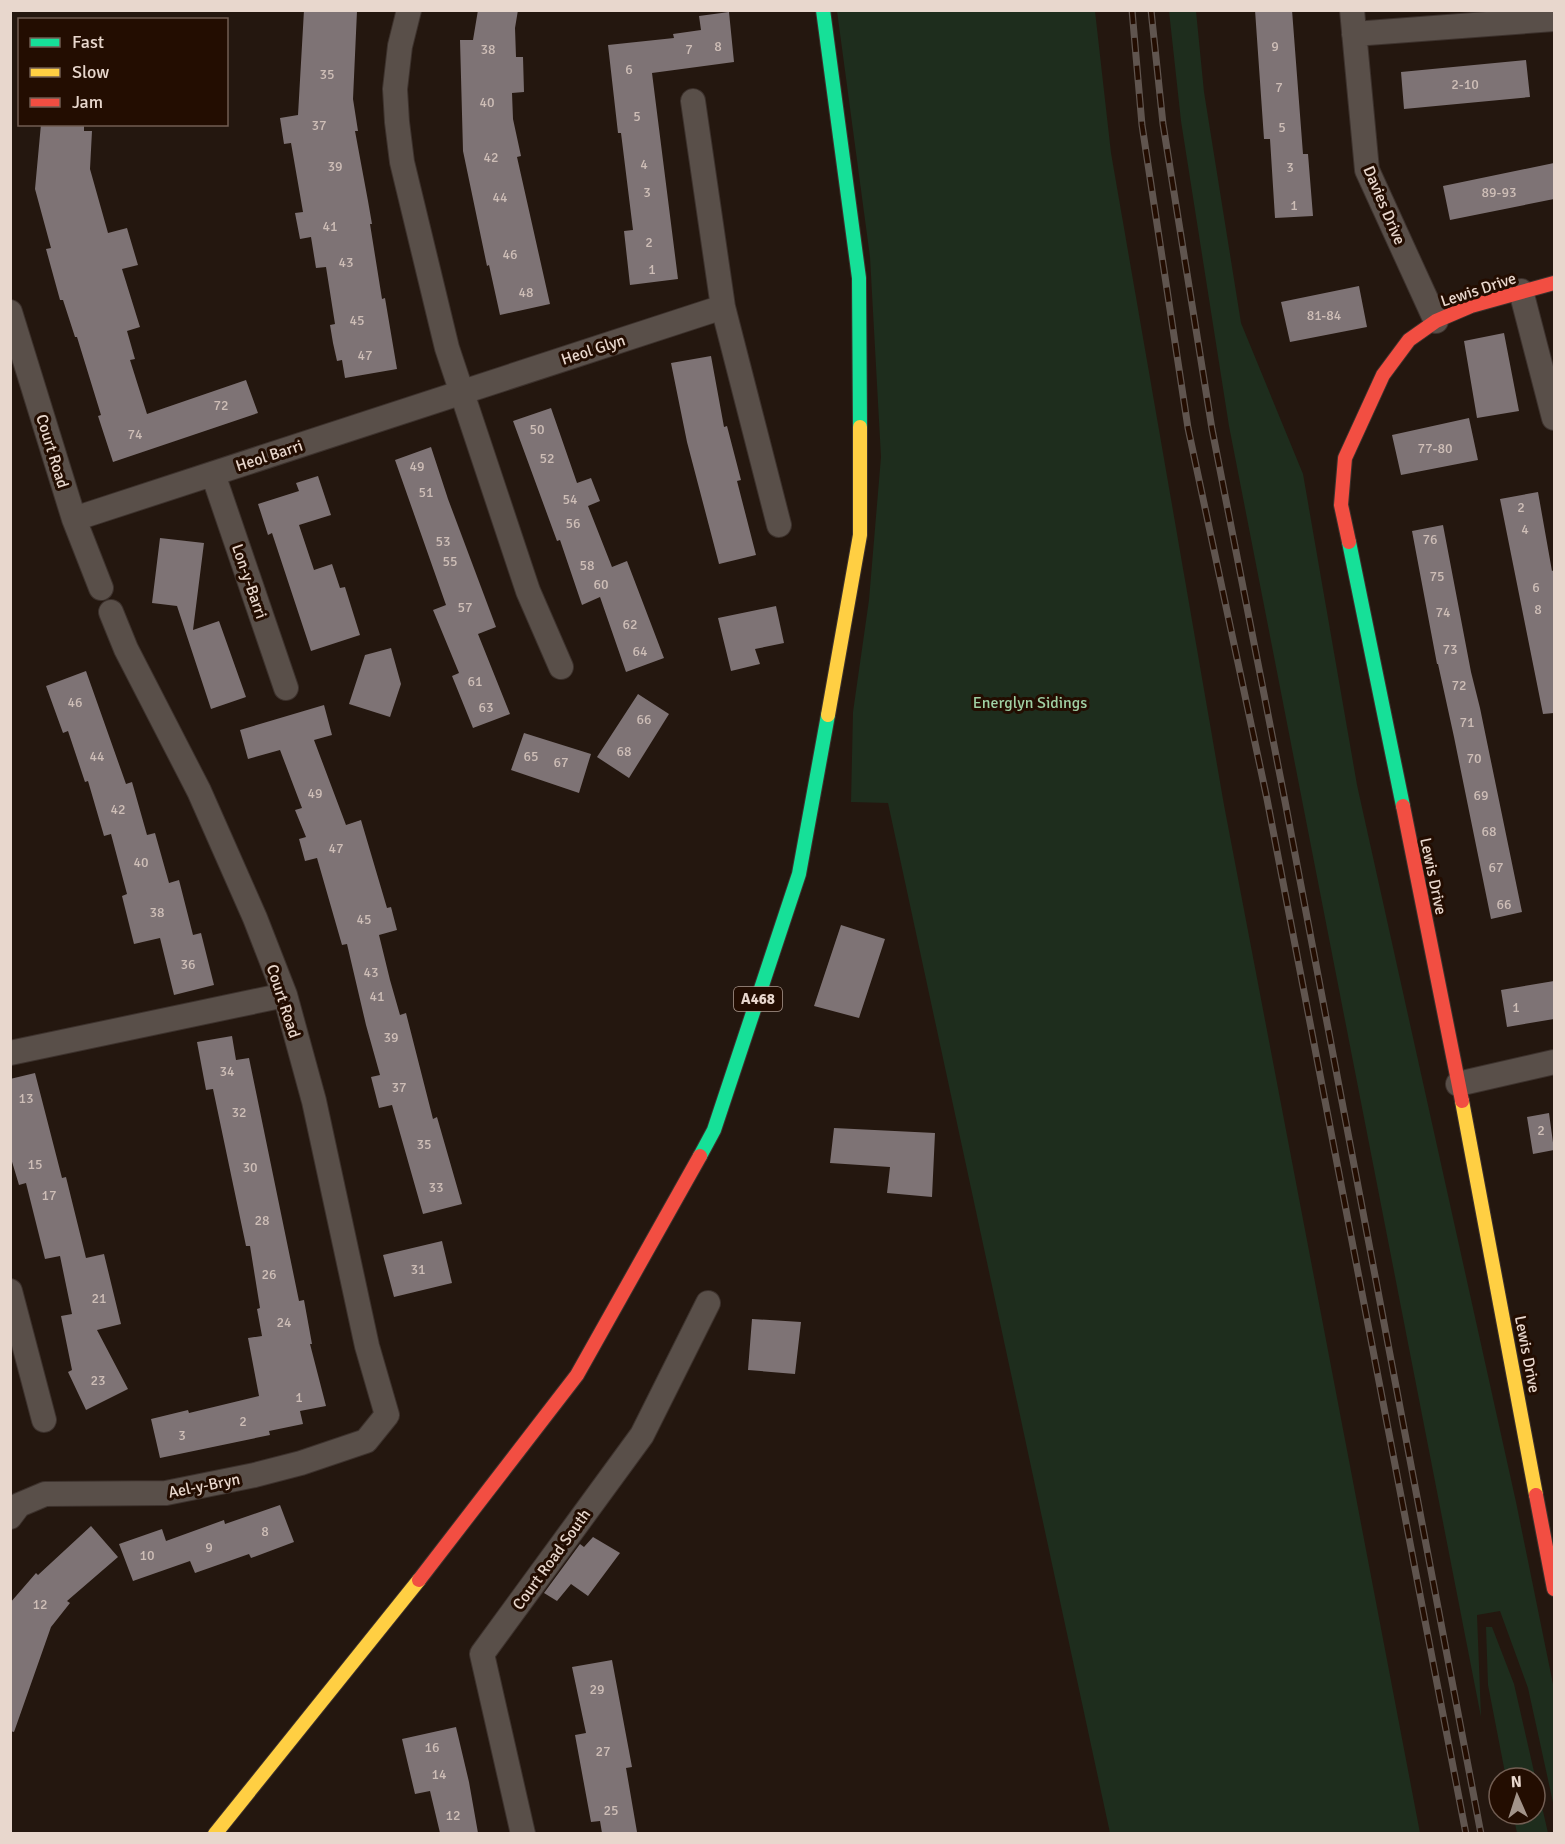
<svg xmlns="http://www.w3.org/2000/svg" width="1565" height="1844" font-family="Signika,sans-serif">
  <rect width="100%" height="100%" fill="#24170f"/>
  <path fill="#1e2d1d" d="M837 11H1095L1111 153 1224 805 1420 1833H1110L888 803 851 802 853 712 869 600 881 457 870 257Z
    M1169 11H1196L1204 92 1241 323 1303 474 1357 785 1516 1502 1554 1689V1807L1528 1688 1500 1611 1477 1615 1481 1717 1229 426 1181 121Z
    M1486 1627H1492L1514 1684 1548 1833H1517L1513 1814H1535V1778H1506L1488 1685Z"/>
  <path fill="#7e7375" d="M304 10 357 11 353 99 358 131H355L368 201 372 224H370L382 299 385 298 397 369 345 378 342 360 337 361 333 343 330 325 335 324 326 267 316 268 311 237 300 239 295 213 303 212 291 143 284 144 280 118 298 115Z
    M478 10H518L515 28 516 57H523L524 92 512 93 513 119 521 156 517 157 550 304 500 315 489 265 487 266 463 151 460 40H473Z
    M1255 10H1292L1303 154H1308L1313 216 1275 218 1270 139H1264Z
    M729 12 734 62 652 73 678 279 630 285 624 231 633 230 621 133H618L608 45 674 38 673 34 701 30 699 16Z
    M1526 60 1530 97 1404 109 1401 72Z
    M41 124H84V131H92L90 169 108 233 127 228 138 265 122 269 140 327 127 331 135 359 130 360 147 414 246 380 258 413 113 462 98 416 101 415 77 337H75L63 300H60L46 249 51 248 35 189Z
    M1554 163V199L1450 220 1443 186Z
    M1359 286 1367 327 1290 342 1281 302Z
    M1504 333 1519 411 1477 418 1464 341Z
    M711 356 724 427 727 426 741 480 737 481 756 555 719 564 687 442 671 363Z
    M551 408 577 483 591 478 600 501 588 506 612 567 627 561 664 658 626 672 600 597 582 605 560 540 557 541 513 421Z
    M1469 418 1478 460 1401 475 1392 435Z
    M431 447 448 499 496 627 478 634 510 714 473 728 452 676 459 673 433 610 446 605 395 460Z
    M318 476 331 515 299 525 314 570 332 564 340 588 345 587 360 635 311 651 272 533 268 535 258 504 299 491 296 483Z
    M1538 492 1552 571 1554 570V713L1543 714 1500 499Z
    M1443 525 1471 672 1480 708 1522 912 1491 919 1454 737 1438 664H1437L1412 531Z
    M160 538 204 543 193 630 219 621 246 697 211 709 177 606 152 603Z
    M776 606 784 643 755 649 760 664 731 671 718 618Z
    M391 648 401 684 390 717 349 704 365 655Z
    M86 671 126 784 132 782 147 835 155 833 169 883 179 880 193 935 201 933 214 985 174 995 160 938 134 944 122 896 127 894 111 834 104 836 88 781 85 782 68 731 63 733 46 686Z
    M638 694 669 714 629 778 597 757Z
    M324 705 332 735 314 740 346 825 361 820 387 908 391 907 397 930 379 935 390 980 400 1015 406 1013 433 1119 437 1117 462 1204 423 1214 392 1105 379 1108 371 1077 380 1075 366 1025 347 944 342 945 317 858 305 861 299 839 306 837 295 810 302 808 280 750 248 759 240 730Z
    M524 733 591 754 579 793 511 770Z
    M841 925 885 939 859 1018 814 1006Z
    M1554 981V1019L1507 1027 1501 990Z
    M232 1036 236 1060 249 1058 299 1301 304 1300 312 1344H310L326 1406 300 1411 303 1424 269 1431 270 1435 160 1458 151 1419 188 1410 189 1413 259 1396 248 1338 262 1336 257 1309 260 1308 250 1246H246L213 1089 206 1090 197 1042Z
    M35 1073 62 1178 66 1177 86 1258 104 1254 121 1324 97 1330 128 1389 86 1410 68 1372 72 1370 61 1316 72 1314 60 1256 45 1259 26 1183 19 1185 10 1155V1079Z
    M1549 1113 1554 1150 1533 1154 1527 1117Z
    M834 1128 935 1133 932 1197 887 1193 890 1167 830 1163Z
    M442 1241 452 1283 394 1297 383 1255Z
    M752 1319 801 1322 795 1374 748 1370Z
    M280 1505 294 1542 251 1558 249 1554 195 1573 190 1561 133 1581 119 1544 162 1529 166 1541 224 1520 225 1524Z
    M91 1526 118 1557 67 1601 70 1603 51 1627 14 1732 10 1731V1603L36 1573 38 1575Z
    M593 1537 620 1553 588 1596 571 1584 557 1601 544 1593 580 1544 584 1547Z
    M612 1660 632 1767 626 1768 637 1832 625 1833H602L600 1821 591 1822 575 1735 586 1733 572 1667Z
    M456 1727 469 1782 478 1833H440L430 1791 415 1794 402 1739Z"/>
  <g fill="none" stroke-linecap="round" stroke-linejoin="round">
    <g stroke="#3d322d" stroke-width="26">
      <path id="street" d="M409 10 400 46 395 89 397 122 402 162 447 348 528 591 561 667
        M1352 10 1367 170 1436 321
        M1354 34 1554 19
        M693 101 723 307 779 525
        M1521 291 1554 418
        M10 312 74 519 101 588
        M213 474 286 688
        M74 519 723 307
        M10 1053 285 995
        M1458 1084 1554 1062
        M10 1291 44 1420
        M10 1517 19 1505 45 1494 166 1493 255 1475 301 1463 366 1441 387 1415 367 1346 314 1101 285 995 255 918 199 791 126 649 111 612
        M523 1834 482 1654 642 1435 708 1303"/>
    </g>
    <g stroke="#3d322d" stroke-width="16">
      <path id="fast" d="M823 10 859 278 860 427
        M1349 542 1403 806
        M700 1156 714 1130 799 874 828 715"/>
    </g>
    <g stroke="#3d322d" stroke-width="16">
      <path id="slow" d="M828 715 860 535V427
        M1462 1101 1536 1495
        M215 1834 419 1580"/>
    </g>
    <g stroke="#3d322d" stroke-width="16">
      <path id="jam" d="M1349 542 1341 505 1345 458 1383 375 1409 340 1436 321 1471 306 1554 283
        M1403 806 1462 1101
        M1536 1495 1554 1589
        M419 1580 577 1375 700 1156"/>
    </g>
    <use href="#street" stroke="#594f49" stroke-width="24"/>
    <use href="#fast" stroke="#16e098" stroke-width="14"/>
    <use href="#slow" stroke="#ffcf43" stroke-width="14"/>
    <use href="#jam" stroke="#f24e42" stroke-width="14"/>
    <g stroke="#60554f" stroke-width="7">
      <path id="rail" d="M1132 10 1142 125 1188 428 1267 799 1466 1834
        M1151 10 1163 124 1212 429 1284 796 1481 1834"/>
    </g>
    <use href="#rail" stroke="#230d01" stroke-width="4.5" stroke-dasharray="14" stroke-linecap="butt"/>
  </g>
  <g text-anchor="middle" stroke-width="6" stroke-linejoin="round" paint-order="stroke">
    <g font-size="14" fill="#cebeb7">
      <text x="718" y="51">8</text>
      <text x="1275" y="51">9</text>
      <text x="488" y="54">38</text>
      <text x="689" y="54">7</text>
      <text x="629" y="74">6</text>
      <text x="327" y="79">35</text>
      <text x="1465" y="89">2-10</text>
      <text x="1279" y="92">7</text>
      <text x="487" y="107">40</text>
      <text x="637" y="121">5</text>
      <text x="319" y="130">37</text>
      <text x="1282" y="132">5</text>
      <text x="491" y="162">42</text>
      <text x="644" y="169">4</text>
      <text x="335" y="171">39</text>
      <text x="1290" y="172">3</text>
      <text x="647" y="197">3</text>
      <text x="1499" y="197">89-93</text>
      <text x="500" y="202">44</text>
      <text x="1294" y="210">1</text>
      <text x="330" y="231">41</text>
      <text x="649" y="247">2</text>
      <text x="510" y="259">46</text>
      <text x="346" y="267">43</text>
      <text x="652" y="274">1</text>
      <text x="526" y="297">48</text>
      <text x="1324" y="320">81-84</text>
      <text x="357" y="325">45</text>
      <text x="365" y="360">47</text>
      <text x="221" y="410">72</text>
      <text x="537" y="434">50</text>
      <text x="135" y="439">74</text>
      <text x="1435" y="453">77-80</text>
      <text x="547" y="463">52</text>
      <text x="417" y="471">49</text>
      <text x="426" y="497">51</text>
      <text x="570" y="504">54</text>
      <text x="1521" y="512">2</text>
      <text x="573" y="528">56</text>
      <text x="1525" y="534">4</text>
      <text x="1430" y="544">76</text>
      <text x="443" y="546">53</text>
      <text x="450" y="566">55</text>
      <text x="587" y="570">58</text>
      <text x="1437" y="581">75</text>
      <text x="601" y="589">60</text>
      <text x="1536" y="592">6</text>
      <text x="465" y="612">57</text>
      <text x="1538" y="614">8</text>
      <text x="1443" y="617">74</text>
      <text x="630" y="629">62</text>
      <text x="1450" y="654">73</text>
      <text x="640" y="656">64</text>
      <text x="475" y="686">61</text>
      <text x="1459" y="690">72</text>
      <text x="75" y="707">46</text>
      <text x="486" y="712">63</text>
      <text x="644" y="724">66</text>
      <text x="1467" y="727">71</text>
      <text x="624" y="756">68</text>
      <text x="97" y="761">44</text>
      <text x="531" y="761">65</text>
      <text x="1474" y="763">70</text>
      <text x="561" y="767">67</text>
      <text x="315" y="798">49</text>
      <text x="1481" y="800">69</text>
      <text x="118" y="814">42</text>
      <text x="1489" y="836">68</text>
      <text x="336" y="853">47</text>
      <text x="141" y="867">40</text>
      <text x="1496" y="872">67</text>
      <text x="1504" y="909">66</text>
      <text x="157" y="917">38</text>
      <text x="364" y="924">45</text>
      <text x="188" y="969">36</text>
      <text x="371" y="977">43</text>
      <text x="377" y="1001">41</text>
      <text x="1516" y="1012">1</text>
      <text x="391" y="1042">39</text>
      <text x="227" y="1076">34</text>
      <text x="399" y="1092">37</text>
      <text x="26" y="1103">13</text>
      <text x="239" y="1117">32</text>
      <text x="1541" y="1135">2</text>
      <text x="424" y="1149">35</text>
      <text x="35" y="1169">15</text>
      <text x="250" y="1172">30</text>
      <text x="436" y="1192">33</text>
      <text x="49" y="1200">17</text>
      <text x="262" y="1225">28</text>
      <text x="418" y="1274">31</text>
      <text x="269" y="1279">26</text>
      <text x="99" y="1303">21</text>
      <text x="284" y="1327">24</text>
      <text x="98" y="1385">23</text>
      <text x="299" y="1402">1</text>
      <text x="243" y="1426">2</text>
      <text x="182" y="1440">3</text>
      <text x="265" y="1536">8</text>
      <text x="209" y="1552">9</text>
      <text x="147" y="1560">10</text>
      <text x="40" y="1609">12</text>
      <text x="597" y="1694">29</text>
      <text x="432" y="1752">16</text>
      <text x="603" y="1756">27</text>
      <text x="439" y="1779">14</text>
      <text x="611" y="1815">25</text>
      <text x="453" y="1820">12</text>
    </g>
    <rect fill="#230d01" stroke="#ad9a90" stroke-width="1.5" x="734" y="987" width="48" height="24" rx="4.5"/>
    <g font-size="15" font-weight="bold" fill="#e8d7cd">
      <text x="758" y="1004">A468</text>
    </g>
    <g font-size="16" fill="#e8d7cd" stroke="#230d01">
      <text transform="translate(1385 205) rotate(67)" y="6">Davies Drive</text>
      <text transform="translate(1478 289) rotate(-18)" y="6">Lewis Drive</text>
      <text transform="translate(593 349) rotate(-18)" y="6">Heol Glyn</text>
      <text transform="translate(53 451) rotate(73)" y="6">Court Road</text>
      <text transform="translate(269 455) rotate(-18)" y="6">Heol Barri</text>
      <text transform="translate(250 581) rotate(71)" y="6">Lon-y-Barri</text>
      <text transform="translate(1434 876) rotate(78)" y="6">Lewis Drive</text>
      <text transform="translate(284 1001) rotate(72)" y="6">Court Road</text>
      <text transform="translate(1528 1354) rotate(79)" y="6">Lewis Drive</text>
      <text transform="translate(204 1485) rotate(-11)" y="6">Ael-y-Bryn</text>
      <text transform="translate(551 1559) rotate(-54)" y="6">Court Road South</text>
    </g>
    <g font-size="16" fill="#a0d1a4" stroke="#230d01">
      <text x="1030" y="708">Energlyn Sidings</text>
    </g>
  </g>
  <rect width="1565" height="1844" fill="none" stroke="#e8d7cd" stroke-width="24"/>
  <rect x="18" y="18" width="210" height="108" fill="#230d01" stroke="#725e53" stroke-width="1.5"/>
  <rect x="30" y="38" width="30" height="9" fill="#16e098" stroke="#725e53" stroke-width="1.5"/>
  <text x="72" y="48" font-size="18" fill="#e8d7cd">Fast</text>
  <rect x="30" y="68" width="30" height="9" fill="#ffcf43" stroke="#725e53" stroke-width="1.5"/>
  <text x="72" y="78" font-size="18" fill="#e8d7cd">Slow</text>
  <rect x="30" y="98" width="30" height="9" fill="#f24e42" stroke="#725e53" stroke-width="1.5"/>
  <text x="72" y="108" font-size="18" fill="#e8d7cd">Jam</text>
  <g transform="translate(1517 1796) rotate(357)"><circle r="28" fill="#230d01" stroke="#725e53" stroke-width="1.5"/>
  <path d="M0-4.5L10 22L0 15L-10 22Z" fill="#a3948a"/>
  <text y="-9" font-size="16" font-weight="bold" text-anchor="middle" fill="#e8d7cd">N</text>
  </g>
</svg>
